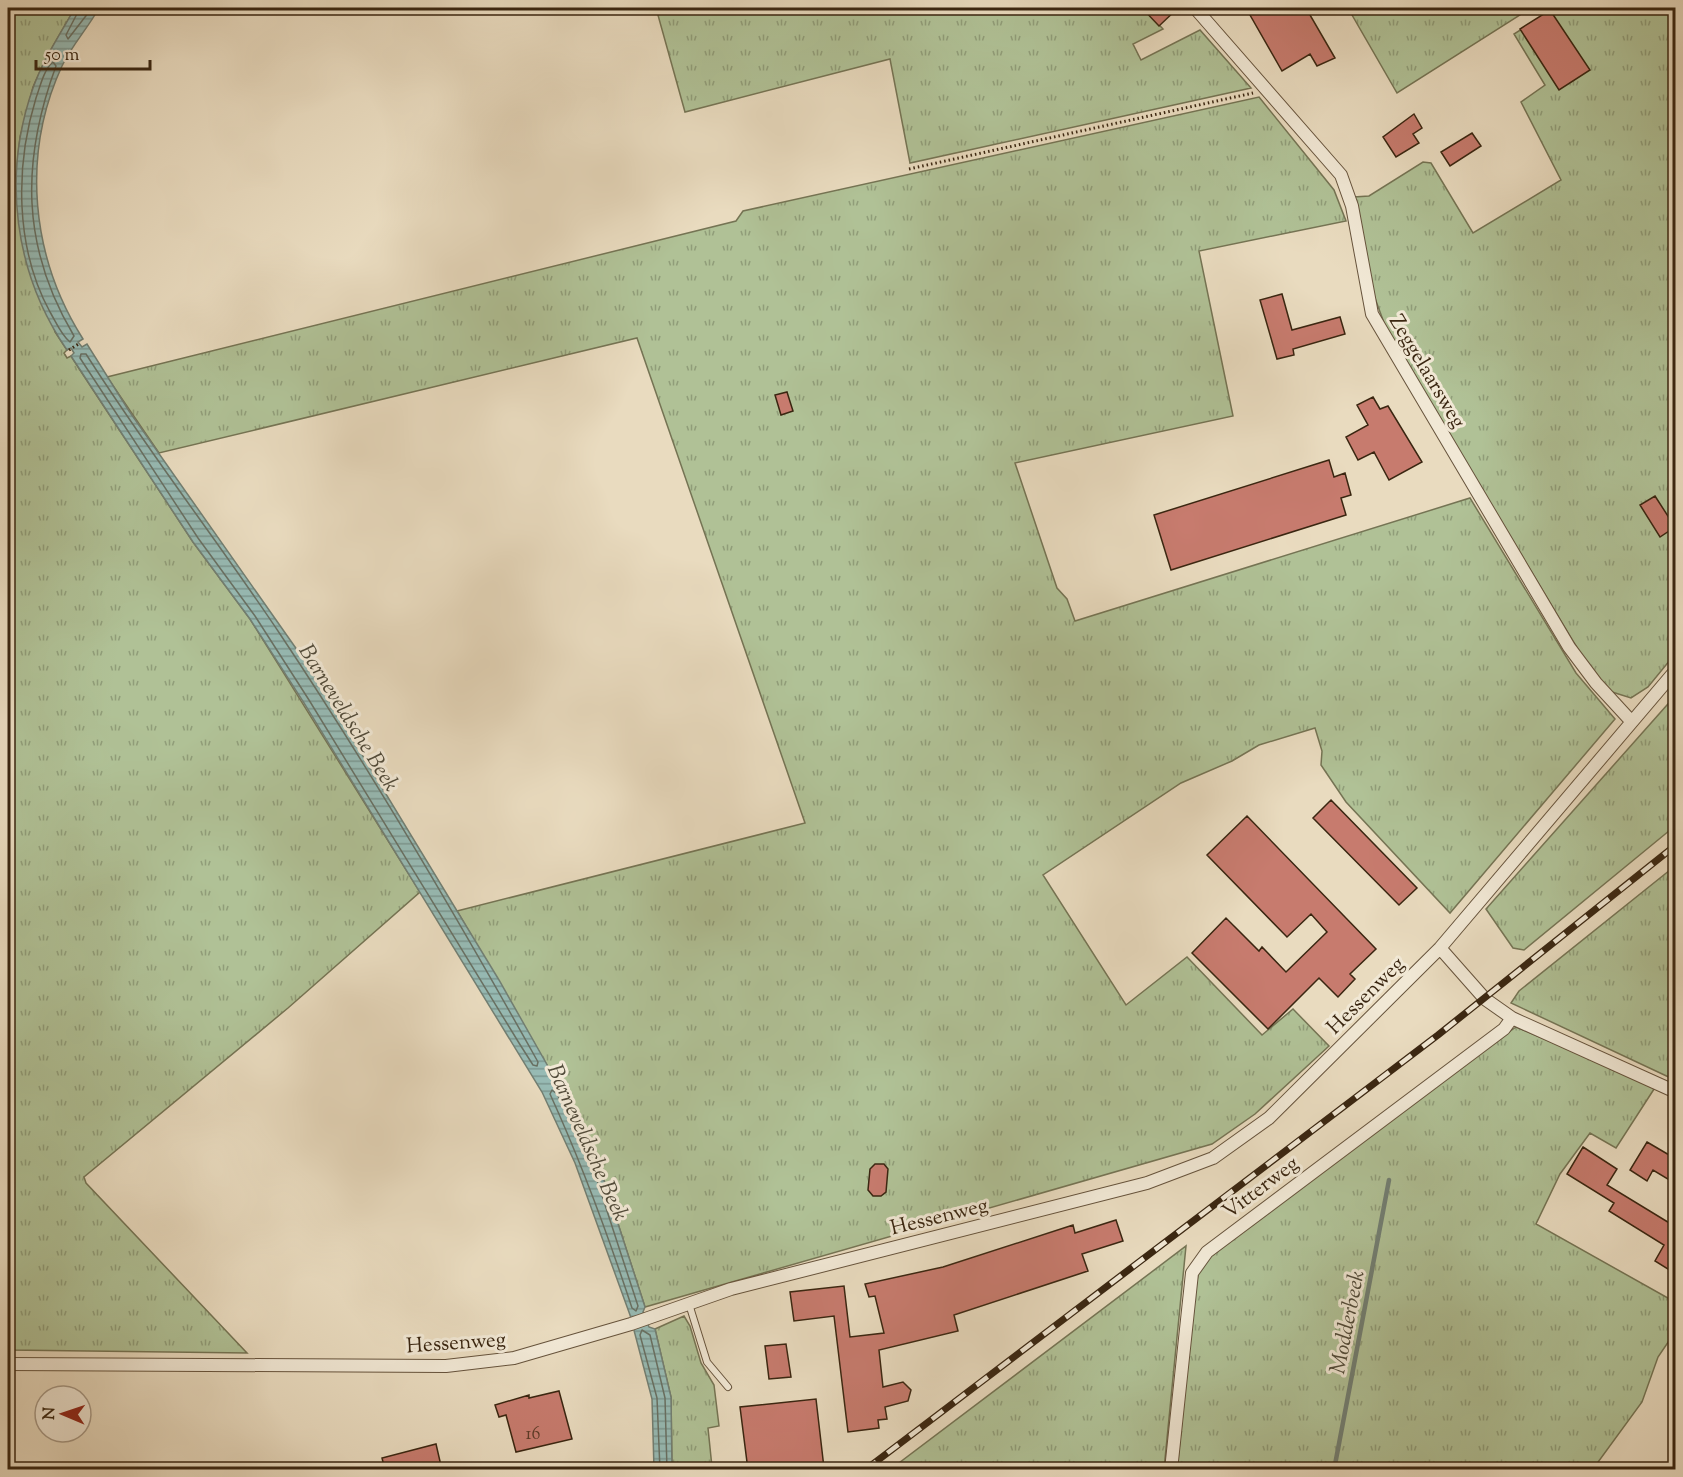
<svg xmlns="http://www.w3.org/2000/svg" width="1683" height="1477" font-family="'Sorts Mill Goudy',serif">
  <defs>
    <pattern id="grass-tufts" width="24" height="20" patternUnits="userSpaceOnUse" patternTransform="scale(1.5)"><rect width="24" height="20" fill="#b0c196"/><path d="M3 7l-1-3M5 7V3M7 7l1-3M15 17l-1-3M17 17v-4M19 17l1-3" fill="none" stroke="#909d79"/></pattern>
    <pattern id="water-rules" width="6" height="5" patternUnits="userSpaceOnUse" patternTransform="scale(1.5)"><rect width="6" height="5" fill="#97bbb5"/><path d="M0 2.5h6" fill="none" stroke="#7c9892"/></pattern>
  </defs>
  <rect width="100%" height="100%" fill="#e9dbbf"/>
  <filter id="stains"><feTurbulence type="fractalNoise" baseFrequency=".00333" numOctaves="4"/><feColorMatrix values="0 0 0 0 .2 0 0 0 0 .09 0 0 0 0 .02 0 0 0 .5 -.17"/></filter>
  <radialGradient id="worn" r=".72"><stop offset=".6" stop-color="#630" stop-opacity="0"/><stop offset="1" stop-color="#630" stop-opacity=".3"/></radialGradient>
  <path fill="url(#grass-tufts)" stroke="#757454" stroke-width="1.5" d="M8 8H75L46 58 33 87 20 137 16 176 55 332 67 350 64 353 67 358 71 356 80 370 193 542 250 619 420 892 288 1008 84 1177 86 1183 247 1353 8 1350Z
    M656 8H1143L1163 29 1133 44 1141 60 1200 30 1251 88 910 163 890 59 685 112Z
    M1348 8H1531L1397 93Z
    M1548 8H1675V654L1648 687 1631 698 1609 691 1591 671 1387 331 1372 290 1354 197 1369 196 1423 162 1431 163 1473 233 1561 180 1521 102 1545 85 1514 34 1550 11Z
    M1259 97 1334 190 1346 221 1199 251 1233 416 1015 463 1057 588 1067 599 1075 621 1470 498 1576 673 1615 719 1450 913 1346 802 1321 765 1322 751 1315 728 1259 745 1232 761 1181 783 1043 875 1126 1005 1187 957 1262 1035 1293 1009 1329 1046 1255 1114 1212 1144 645 1307 599 1165 562 1091 457 911 805 823 637 338 159 453 107 377 736 221 743 211Z
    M1675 696V826L1524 950 1513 948 1486 909Z
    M1675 866V1080L1511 1003 1519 991Z
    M1516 1027 1656 1086 1616 1148 1590 1133 1560 1174 1536 1224 1675 1302V1332L1658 1357 1642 1402 1593 1469 1177 1470 1195 1293 1199 1269 1207 1257 1369 1131Z
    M1186 1246 1164 1469 1097 1463 1096 1470 891 1469Z
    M684 1316 690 1326 701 1363 714 1385 719 1426 708 1428 712 1467 725 1469H672L671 1397 655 1329Z"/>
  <path fill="url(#water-rules)" stroke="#727f73" stroke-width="1.5" d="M75 8H99C88 28 72 45 62 66 21 155 31 257 83 339L78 342 82 347 87 344 129 411 307 664 499 980 562 1091 599 1165 645 1307 643 1312 649 1327 655 1329 671 1397 672 1469H654L652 1399 630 1315 575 1163 542 1092 304 703 250 619 193 542 71 356 74 353 71 348 67 350C14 273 2 176 33 88 43 60 60 34 75 8Z"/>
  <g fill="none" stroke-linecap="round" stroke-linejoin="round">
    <path stroke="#687063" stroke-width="1.5" d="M80 8 66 35 68 39 92 8
      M53 62 56 66C21 161 21 247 74 336L70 342C61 335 56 322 50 312 15 248 15 166 36 98 40 87 44 69 53 62Z
      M81 354H86C147 450 217 540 280 634 372 772 457 917 538 1062L537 1066 533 1065 519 1043 309 700 255 616 198 538 80 358Z
      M552 1090 557 1094 593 1168 638 1306 636 1311 632 1308C608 1235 582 1164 550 1094Z
      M660 1470 657 1398 640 1335 642 1330 650 1335 665 1398 667 1470"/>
    <path stroke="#727f73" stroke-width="4.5" d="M1334 1470 1389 1180"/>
  </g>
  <path fill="#c77b6e" stroke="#3a2611" stroke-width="1.5" d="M1142 8H1178L1159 26Z
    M1246 8H1306L1335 58 1317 66 1310 54 1282 71Z
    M1550 10 1590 70 1559 90 1520 29Z
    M1414 114 1422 128 1413 134 1419 143 1396 157 1383 137Z
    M1472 133 1481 146 1450 166 1441 152Z
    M1282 294 1292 330 1340 317 1345 334 1293 349 1294 355 1277 359 1260 300Z
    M787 392 793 411 781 415 775 395Z
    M1373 397 1380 409 1388 406 1422 462 1389 480 1374 452 1358 460 1346 437 1368 425 1357 405Z
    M1329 460 1334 477 1345 473 1351 495 1341 498 1346 515 1171 570 1154 515Z
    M1655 496 1675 527 1660 537 1640 505Z
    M1331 800 1417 888 1399 905 1313 818Z
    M1247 816 1376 949 1350 974 1355 979 1338 997 1319 978 1268 1029 1192 953 1226 918 1259 951 1262 947 1286 972 1327 932 1311 914 1287 937 1207 855Z
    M1647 1142 1676 1159V1184L1653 1170 1647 1181 1630 1170Z
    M1583 1147 1617 1169 1607 1185 1676 1227V1274L1655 1261 1664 1245 1609 1211 1614 1203 1567 1174Z
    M875 1164H884L888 1169 886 1192 881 1196H873L868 1190 870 1169Z
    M1116 1220 1123 1241 1082 1254 1088 1271 954 1315 958 1331 879 1350 883 1387 903 1382 911 1390 908 1401 885 1407 887 1419 878 1420 879 1428 848 1432 834 1316 794 1321 790 1292 844 1286 850 1337 884 1333 875 1296 869 1297 865 1284 943 1267 1073 1225 1075 1233Z
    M786 1344 791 1377 769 1379 765 1346Z
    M559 1391 572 1439 516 1452 506 1415 499 1417 495 1405 529 1395V1398Z
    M816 1399 824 1468 748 1470 740 1407Z
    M436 1444 442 1470H385L382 1458Z"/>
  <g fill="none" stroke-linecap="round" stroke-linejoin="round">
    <g stroke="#66533c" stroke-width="8">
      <path id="service" d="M689 1304 707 1362 728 1387"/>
    </g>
    <g stroke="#66533c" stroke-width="14">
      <path id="minor" d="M1195 8 1341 175 1352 206 1372 314 1569 647 1596 683 1631 721
        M1440 948 1485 999 1512 1018 1676 1092
        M8 1364 446 1366 514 1358 631 1324 731 1289 1147 1183 1213 1158 1269 1118 1440 948 1676 670
        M1171 1470 1192 1273 1207 1252 1504 1029 1512 1018"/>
    </g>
    <path stroke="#3a2611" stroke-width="3" stroke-dasharray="1.5 3" stroke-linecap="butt" d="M909 169 1253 93
      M69 350 80 343"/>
    <use href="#service" stroke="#f1e8d5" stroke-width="6"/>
    <use href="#minor" stroke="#f1e8d5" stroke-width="12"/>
    <g stroke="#3a2611" stroke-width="7">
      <path id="rail" d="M865 1470 1438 1035 1676 845"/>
    </g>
    <use href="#rail" stroke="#f1e8d5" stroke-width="4.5" stroke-dasharray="14" stroke-linecap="butt"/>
  </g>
  <g text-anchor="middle" stroke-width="6" stroke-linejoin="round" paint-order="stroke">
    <g font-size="18" fill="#5d3b28">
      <text x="533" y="1439">16</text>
    </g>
    <g font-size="21" fill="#3a2611" stroke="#f1e8d5">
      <text transform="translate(1428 371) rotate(59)" y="7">Zeggelaarsweg</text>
      <text transform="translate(1365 995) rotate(-45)" y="7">Hessenweg</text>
      <text transform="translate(1260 1187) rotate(-37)" y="7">Vitterweg</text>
      <text transform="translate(939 1216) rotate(-14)" y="7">Hessenweg</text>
      <text transform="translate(456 1342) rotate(-4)" y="7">Hessenweg</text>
    </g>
    <g font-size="22" font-style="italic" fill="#514b3a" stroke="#f1e8d5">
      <text transform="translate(350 717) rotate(58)" y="8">Barneveldsche Beek</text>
      <text transform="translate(589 1142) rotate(66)" y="8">Barneveldsche Beek</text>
      <text transform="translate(1346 1322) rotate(-79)" y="8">Modderbeek</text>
    </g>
  </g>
  <rect width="1683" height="1477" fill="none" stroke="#e9dbbf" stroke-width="30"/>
  <rect x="9" y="9" width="1665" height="1459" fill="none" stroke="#3a2611" stroke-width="3"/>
  <rect x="15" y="15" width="1653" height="1447" fill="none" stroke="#3a2611" stroke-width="1.5"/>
  <g transform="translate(63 1414) rotate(272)"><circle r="28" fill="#f1e8d5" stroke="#a89a87" stroke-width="1.5"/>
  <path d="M0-4.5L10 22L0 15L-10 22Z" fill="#8f2418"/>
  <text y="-9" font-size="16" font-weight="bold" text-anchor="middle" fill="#3a2611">N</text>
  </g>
  <path d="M36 60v9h114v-9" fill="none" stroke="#3a2611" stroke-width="3"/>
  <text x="45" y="60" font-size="18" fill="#3a2611" stroke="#f1e8d5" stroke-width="4.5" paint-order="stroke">50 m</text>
  <rect width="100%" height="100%" filter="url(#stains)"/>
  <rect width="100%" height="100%" fill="url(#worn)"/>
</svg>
